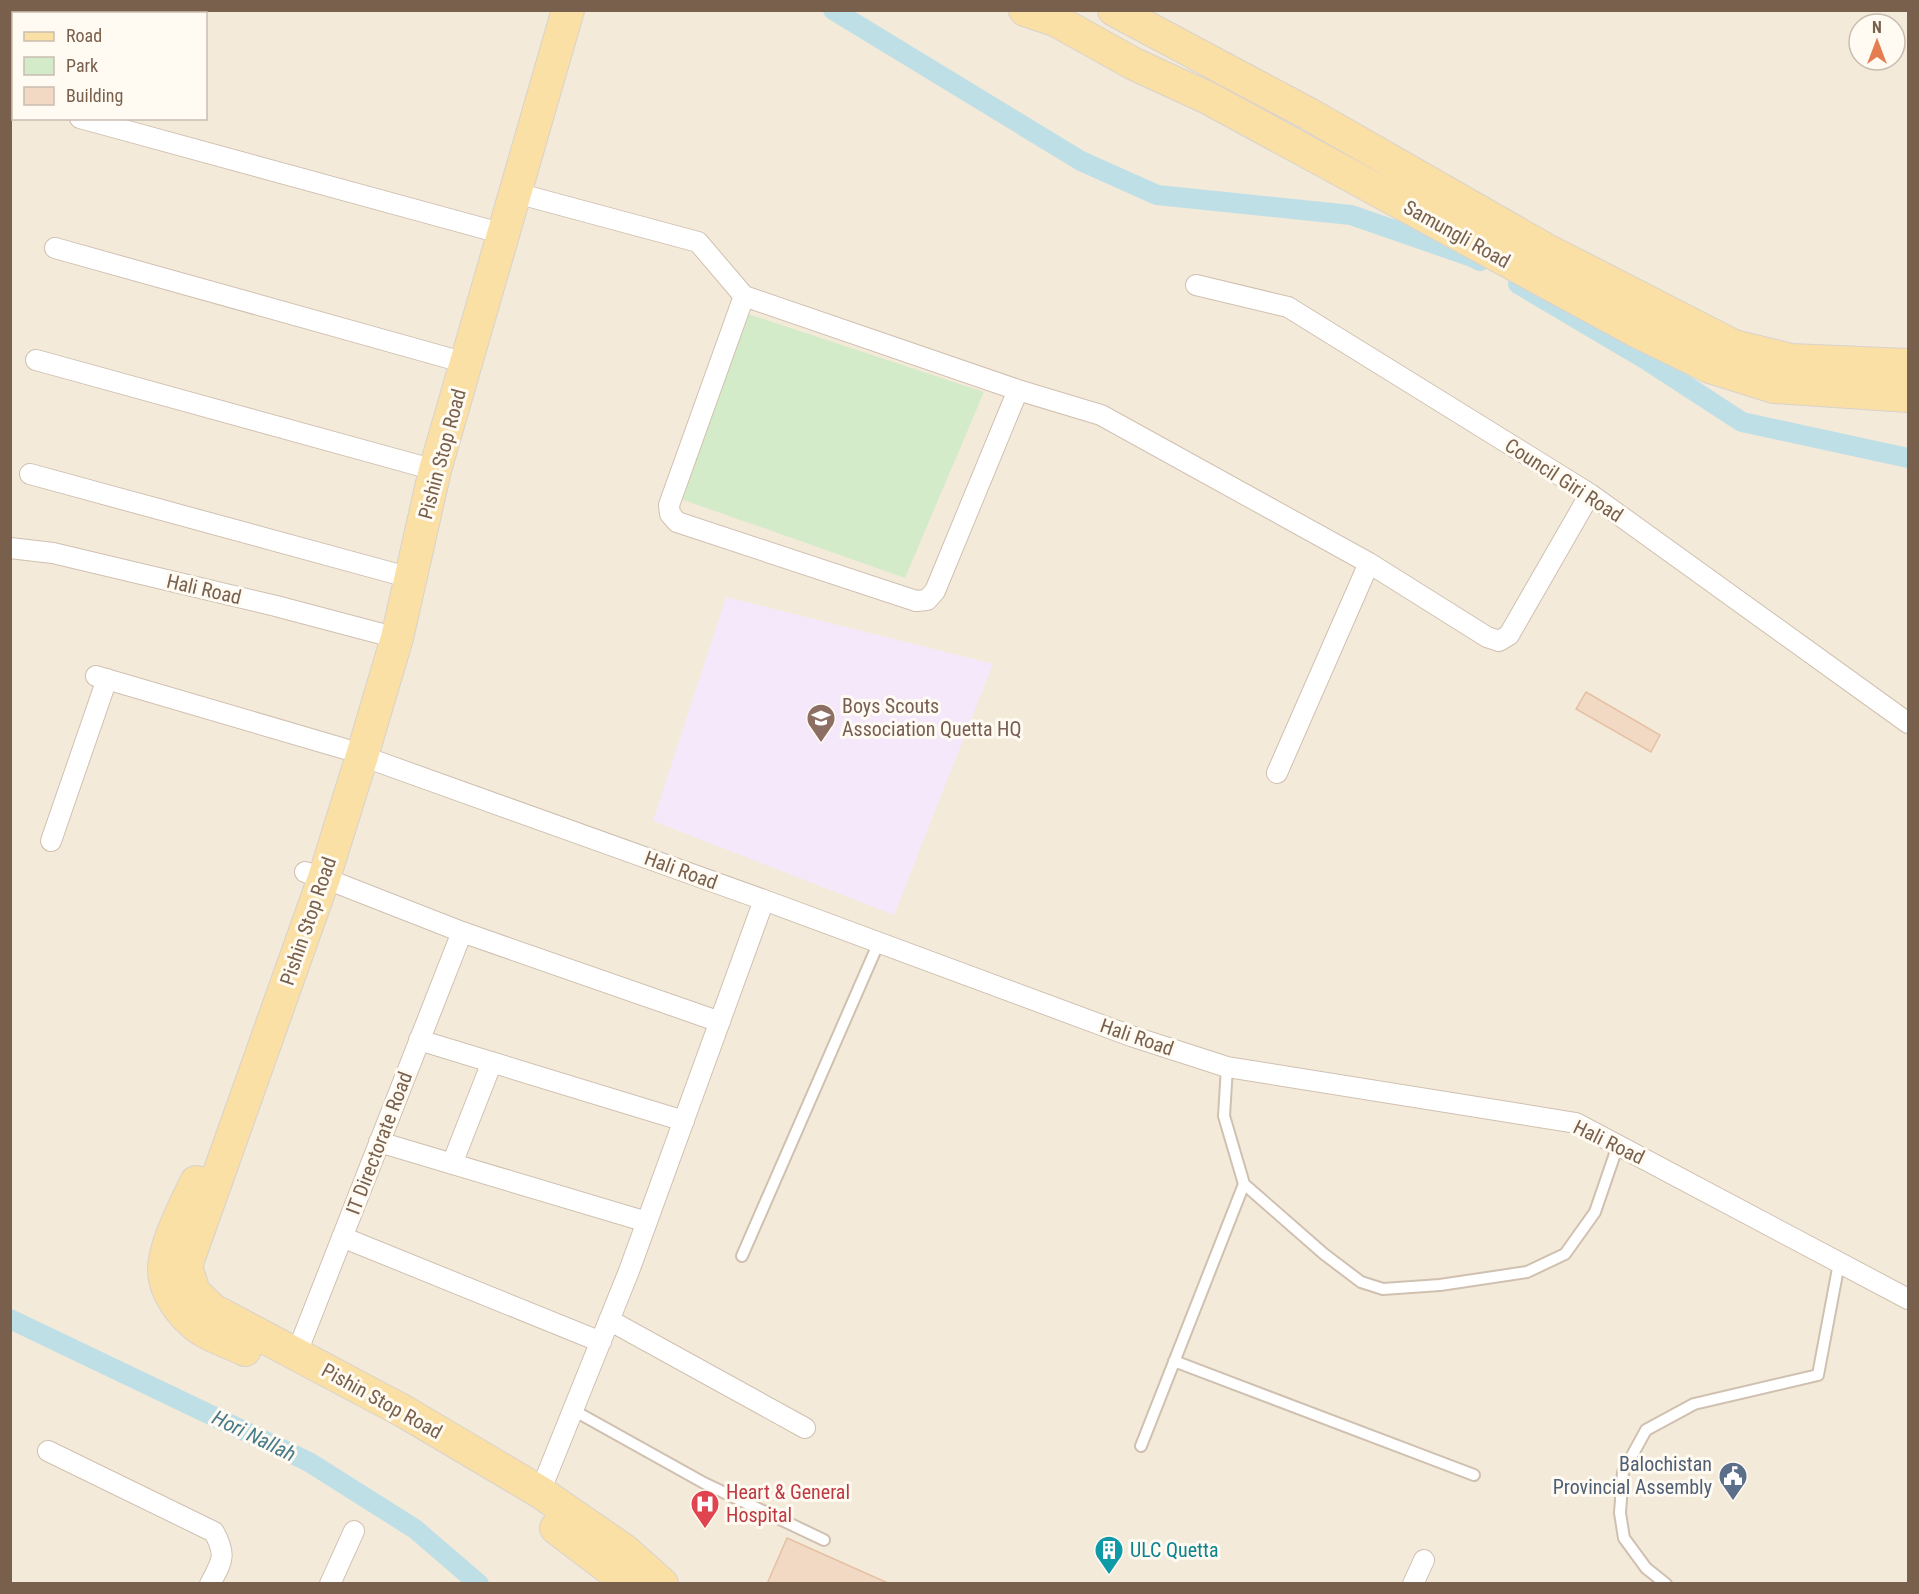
<svg xmlns="http://www.w3.org/2000/svg" width="1919" height="1594" font-family="'Roboto Condensed',sans-serif">
  <rect width="100%" height="100%" fill="#fdf7eb"/>
  <path fill="#f4eada" fill-rule="evenodd" d="M11 11H1908V1583H11ZM14 14H206V118H14ZM1859 24H1895V60H1859Z"/>
  <path fill="#f4e8fa" d="M726 597 993 664 894 915 653 821Z"/>
  <path fill="#d4ebc9" d="M745 313 984 392 905 578 678 498Z"/>
  <g fill="none" stroke-linecap="round" stroke-linejoin="round">
    <path stroke="#bfdfe7" stroke-width="20" d="M833 10 1081 161 1157 195 1351 215 1472 257 1480 261
      M1518 284 1648 361 1742 422 1908 458
      M10 1319 309 1462 415 1529 479 1584"/>
  </g>
  <path fill="#f2d9c3" stroke="#e5c1a3" stroke-width="1.5" d="M1586 692 1660 735 1651 752 1576 709Z
    M787 1538 890 1584H767Z"/>
  <g fill="none" stroke-linecap="round" stroke-linejoin="round">
    <g stroke="#d0c0b0" stroke-width="14">
      <path id="service" d="M1227 1067 1224 1116 1244 1184 1324 1254 1361 1282 1383 1289 1440 1285 1527 1272 1565 1254 1595 1212 1618 1145
        M742 1256 879 942
        M1174 1361 1474 1475
        M573 1410 704 1483 824 1540
        M1141 1446 1244 1184
        M1666 1584 1646 1568 1624 1538 1620 1513 1623 1472 1646 1430 1694 1404 1818 1375 1839 1263"/>
    </g>
    <g stroke="#d0c0b0" stroke-width="22">
      <path id="minor" d="M80 118 504 234
        M516 193 698 242 744 296 1018 390 1101 415 1369 563 1487 637 1499 641 1509 635 1590 494
        M55 248 466 363
        M1196 285 1288 307 1590 494 1908 723
        M744 296 669 505 670 514 677 522 916 601 927 600 935 591 1018 390
        M36 360 435 470
        M30 474 411 578
        M10 548 53 553 276 606 397 638
        M96 676 345 749
        M362 756 764 900 1131 1036 1227 1067 1576 1123 1908 1299
        M1277 773 1369 563
        M51 841 107 679
        M305 872 324 878 462 932 720 1022
        M419 1040 684 1121
        M379 1142 647 1222
        M452 1164 492 1062
        M342 1237 601 1342
        M609 1320 805 1428
        M296 1355 462 932
        M48 1451 214 1532C227 1556 222 1561 210 1584
        M540 1492 629 1271 764 900
        M330 1584 354 1531
        M1413 1584 1424 1560"/>
    </g>
    <g stroke="#d9d2cd" stroke-width="34">
      <path id="primary" d="M568 10 435 470 397 638 362 756 324 878 186 1266 194 1292 213 1310 405 1412 540 1492 624 1550 662 1584
        M1025 10 1055 20 1134 64 1208 98 1636 331 1710 367 1774 387 1908 396
        M1114 10 1309 114 1545 249 1734 346 1791 360 1908 365
        M196 1182C185 1205 164 1245 164 1270 164 1292 182 1315 199 1328 212 1337 231 1343 245 1350
        M556 1528 630 1584"/>
    </g>
    <use href="#service" stroke="#fff" stroke-width="10"/>
    <use href="#minor" stroke="#fff" stroke-width="20"/>
    <use href="#primary" stroke="#fae0a5" stroke-width="32"/>
    <path stroke="#bca8c8" stroke-width="4.5" stroke-dasharray="9 6" stroke-linecap="butt" d="M17 14V10
      M10 103 14 62"/>
  </g>
  <defs>
    <g id="school-pin" transform="scale(1.5)"><path d="M0 17L-7.5 6A9.5 9.5 0 1 1 7.5 6Z" fill="#8d6e63" stroke="#fffbf2"/><path d="M0-5L7-2L0 1L-7-2ZM-4 1L0 2.5L4 1V4Q0 6-4 4Z" fill="#fff"/></g>
    <g id="civic-pin" transform="scale(1.5)"><path d="M0 17L-7.5 6A9.5 9.5 0 1 1 7.5 6Z" fill="#5c6f8a" stroke="#fffbf2"/><path d="M-.6-6.5H3V-4.5H.6V-3L4-1V1h2V6H-6V1h2V-1L-.6-3ZM-1.2 2.5V6h2.4V2.5Z" fill="#fff"/></g>
    <g id="hospital-pin" transform="scale(1.5)"><path d="M0 17L-7.5 6A9.5 9.5 0 1 1 7.5 6Z" fill="#e0444e" stroke="#fffbf2"/><path d="M-5-5h3v3.5h4V-5h3V5h-3V1.5h-4V5h-3Z" fill="#fff"/></g>
    <g id="building-pin" transform="scale(1.5)"><path d="M0 17L-7.5 6A9.5 9.5 0 1 1 7.5 6Z" fill="#0f9aa8" stroke="#fffbf2"/><path d="M-4-6H4V6H1V3H-1V6H-4ZM-2.5-4.3h1.7v1.8h-1.7ZM.8-4.3h1.7v1.8H.8ZM-2.5-1h1.7V.8h-1.7ZM.8-1h1.7V.8H.8Z" fill="#fff"/></g>
  </defs>
  <g fill-rule="evenodd">
    <use href="#school-pin" x="821" y="718"/>
    <use href="#civic-pin" x="1733" y="1476"/>
    <use href="#hospital-pin" x="705" y="1504"/>
    <use href="#building-pin" x="1109" y="1550"/>
  </g>
  <g text-anchor="middle" stroke-width="6" stroke-linejoin="round" paint-order="stroke">
    <g font-size="20" fill="#79604d" stroke="#fffbf2">
      <text transform="translate(1457 234) rotate(29)" y="7">Samungli Road</text>
      <text transform="translate(442 454) rotate(-75)" y="7">Pishin Stop Road</text>
      <text transform="translate(1564 480) rotate(33)" y="7">Council Giri Road</text>
      <text transform="translate(204 589) rotate(13)" y="7">Hali Road</text>
      <text transform="translate(681 870) rotate(20)" y="7">Hali Road</text>
      <text transform="translate(308 921) rotate(-71)" y="7">Pishin Stop Road</text>
      <text transform="translate(1137 1037) rotate(19)" y="7">Hali Road</text>
      <text transform="translate(1609 1142) rotate(26)" y="7">Hali Road</text>
      <text transform="translate(379 1143) rotate(-69)" y="7">IT Directorate Road</text>
      <text transform="translate(382 1401) rotate(29)" y="7">Pishin Stop Road</text>
    </g>
    <g font-size="20" fill="#785e54" stroke="#fffbf2" text-anchor="start">
      <text x="842" y="713">Boys Scouts<tspan x="842" dy="23">Association Quetta HQ</tspan></text>
    </g>
    <g font-size="20" fill="#4e5e75" stroke="#fffbf2" text-anchor="end">
      <text x="1712" y="1471">Balochistan<tspan x="1712" dy="23">Provincial Assembly</tspan></text>
    </g>
    <g font-size="20" fill="#be3a42" stroke="#fffbf2" text-anchor="start">
      <text x="726" y="1499">Heart &amp; General<tspan x="726" dy="23">Hospital</tspan></text>
    </g>
    <g font-size="20" fill="#0d838f" stroke="#fffbf2" text-anchor="start">
      <text x="1130" y="1557">ULC Quetta</text>
    </g>
    <g font-size="21" font-style="italic" fill="#477b8b" stroke="#fffbf2">
      <text transform="translate(254 1436) rotate(26)" y="7">Hori Nallah</text>
    </g>
  </g>
  <rect width="1919" height="1594" fill="none" stroke="#79604d" stroke-width="24"/>
  <rect x="12" y="12" width="195" height="108" fill="#fffbf2" stroke="#c9bdb0" stroke-width="1.5"/>
  <rect x="24" y="32" width="30" height="9" fill="#fae0a5" stroke="#c9bdb0" stroke-width="1.5"/>
  <text x="66" y="42" font-size="18" fill="#79604d">Road</text>
  <rect x="24" y="57" width="30" height="18" fill="#d4ebc9" stroke="#c9bdb0" stroke-width="1.5"/>
  <text x="66" y="72" font-size="18" fill="#79604d">Park</text>
  <rect x="24" y="87" width="30" height="18" fill="#f2d9c3" stroke="#c9bdb0" stroke-width="1.5"/>
  <text x="66" y="102" font-size="18" fill="#79604d">Building</text>
  <g transform="translate(1877 42)"><circle r="28" fill="#fffbf2" stroke="#c9bdb0" stroke-width="1.5"/>
  <path d="M0-4.5L10 22L0 15L-10 22Z" fill="#e57d52"/>
  <text y="-9" font-size="16" font-weight="bold" text-anchor="middle" fill="#79604d">N</text>
  </g>
</svg>
